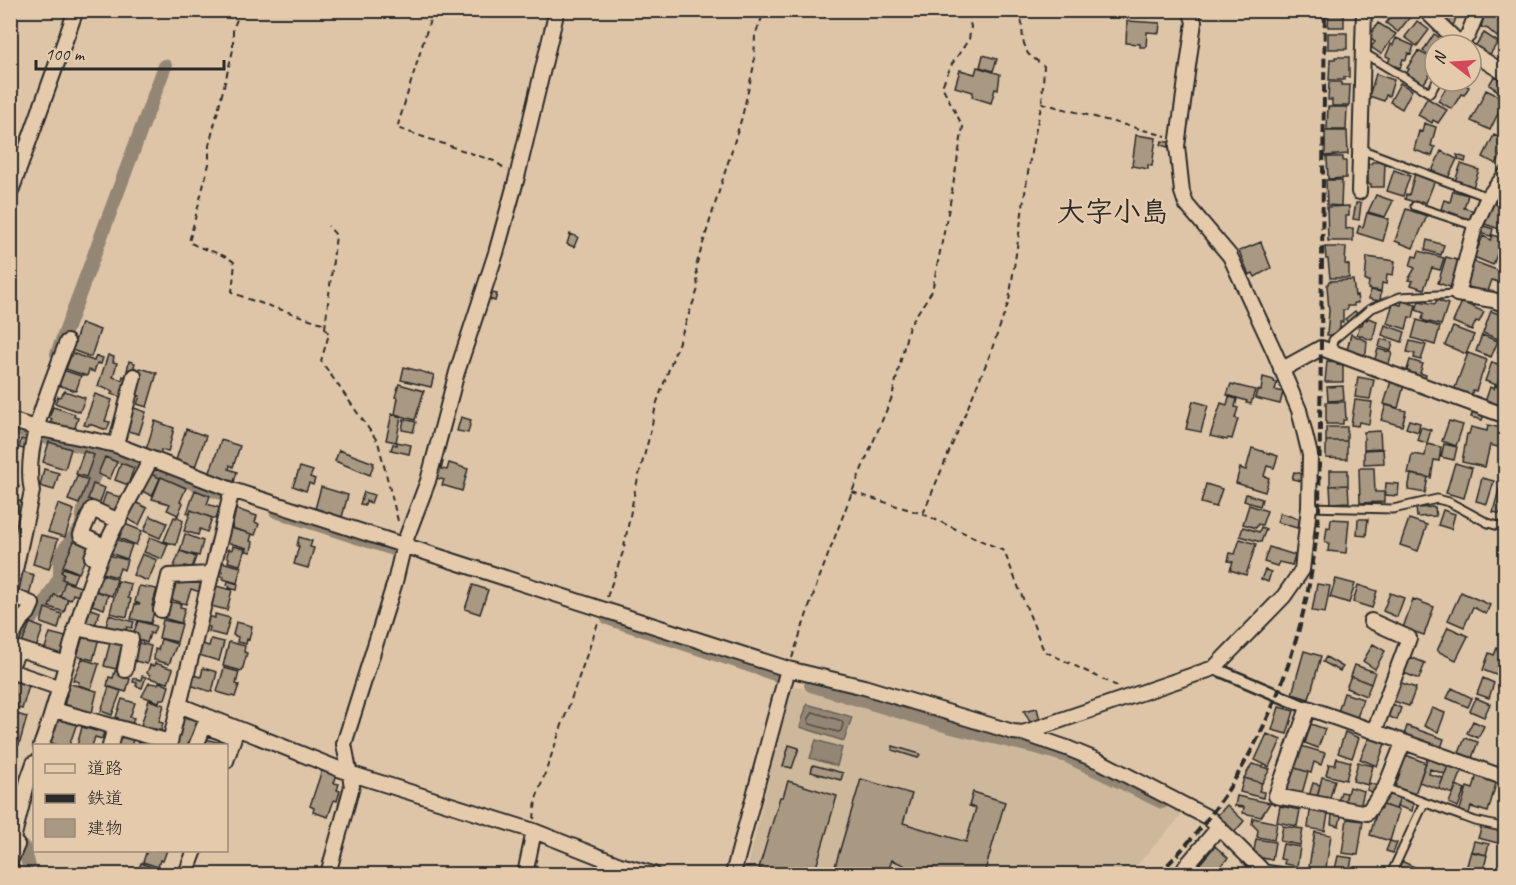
<svg xmlns="http://www.w3.org/2000/svg" width="1516" height="885" font-family="Caveat,'Klee One',sans-serif">
  <rect width="100%" height="100%" fill="#dec5a7"/>
  <filter id="ink" filterUnits="userSpaceOnUse"><feTurbulence type="fractalNoise" baseFrequency=".0167" numOctaves="2"/><feDisplacementMap in="SourceGraphic" scale="12" xChannelSelector="R" yChannelSelector="G"/><feConvolveMatrix kernelMatrix="1 2 1 2 8 2 1 2 1" color-interpolation-filters="sRGB"/></filter>
  <g filter="url(#ink)">
    <path fill="#ceb89c" d="M795 686 1058 760 1129 788 1183 814 1129 874H746L788 697Z"/>
    <path fill="#948674" stroke="#6a6257" stroke-width="1.5" d="M807 704 852 717 844 741 800 727Z
      M816 740 842 748 837 766 810 758Z"/>
    <g fill="none" stroke-linecap="round" stroke-linejoin="round">
      <path stroke="#554f48" stroke-width="1.5" d="M813 712 842 721 843 724 841 731 838 732 810 724 808 720Z"/>
      <path stroke="#948674" stroke-width="14" d="M57 354 165 66
        M10 428 28 432
        M41 436 101 451 141 464
        M154 469 221 493
        M276 511 397 550
        M608 618 781 676
        M11 658 23 628 45 603 60 577V555L81 528 87 491 98 467 101 451
        M811 685 951 727 1040 748 1067 756 1162 802
        M24 848 31 874"/>
    </g>
    <path fill="#a99882" stroke="#2b2b2b" stroke-width="1.5" d="M1329 10H1344V27H1328Z
      M1373 10H1388L1383 18Z
      M1396 10H1403L1410 17 1398 32 1386 23Z
      M1441 10H1459L1453 26 1440 20Z
      M1485 10H1492L1506 21V27L1497 37 1488 29 1481 27 1483 20 1482 17Z
      M1127 21 1160 23 1159 33 1147 32 1146 47H1140V44L1126 43Z
      M1417 21 1429 30 1417 46 1405 37Z
      M1378 23 1396 34 1381 54 1371 47 1375 42 1368 37Z
      M1328 33H1347V49H1328Z
      M1484 33 1498 42 1487 59 1473 49Z
      M1434 34 1446 42 1444 45H1435V59L1423 51Z
      M1502 37 1506 38 1505 46 1500 44Z
      M1396 38 1414 46 1411 54 1408 53 1406 60 1403 59 1400 68 1388 63 1390 58 1386 56 1391 44 1393 45Z
      M1418 51 1435 60 1433 66H1435L1423 85 1406 74 1409 69 1407 68Z
      M983 55 997 59 993 71 980 67Z
      M1335 57H1349V77H1344V80H1329L1330 59H1335Z
      M977 67 1000 74 998 90 995 89 991 103 972 97 973 92 955 87 960 70 975 74Z
      M1376 74 1394 80 1389 96 1386 95 1384 101 1369 96Z
      M1495 75 1506 81V96L1489 85Z
      M1442 81H1459L1469 87 1464 95 1461 94 1452 109 1438 101 1446 88 1440 84Z
      M1329 82H1341V85H1350L1349 106H1332V100H1328Z
      M1400 83 1412 90 1402 109 1390 102Z
      M1486 90 1505 99 1490 130 1471 121Z
      M1427 98 1447 110 1438 123 1433 120 1432 123 1418 115Z
      M1328 107H1347L1346 130H1327Z
      M1424 123 1436 127 1431 146 1435 147 1432 156 1414 150 1419 131 1422 132Z
      M1325 131H1347L1348 154 1325 156Z
      M1136 135 1156 138 1152 166 1148 165V169L1132 166Z
      M1494 135 1506 141V146L1496 164 1483 157Z
      M1162 141 1172 143 1171 148 1161 145Z
      M1441 151 1457 159 1448 178 1432 171Z
      M1457 155 1466 158 1465 162 1459 160Z
      M1327 157H1343V161H1346V178L1328 179Z
      M1372 162H1385L1384 187H1371V184H1368V164H1371Z
      M1461 164 1479 170 1473 187 1455 181Z
      M1394 170 1410 176 1403 196 1387 191Z
      M1415 173 1435 180 1426 203 1421 201 1420 204 1405 199 1406 194 1409 195Z
      M1326 180H1342L1341 206 1327 205Z
      M1453 191 1468 195 1464 208 1475 211 1472 220 1441 209 1444 200 1450 202Z
      M1497 191 1504 194 1500 203 1494 201Z
      M1376 195 1393 201 1385 217 1368 212Z
      M1356 203H1361L1359 220 1353 219Z
      M1492 203 1506 208V220L1502 230 1485 224Z
      M1349 206V216H1346V229L1353 228V241H1328L1327 207Z
      M1406 209 1427 216 1413 248 1395 241Z
      M1367 213 1389 219 1383 241 1357 233 1359 226 1363 227Z
      M1481 225 1493 229 1491 236 1479 233Z
      M570 234 578 237 574 247 567 244Z
      M1493 235 1506 240V243L1502 250 1499 249 1493 265 1474 257 1483 236 1491 240Z
      M1427 240 1444 245 1441 255 1425 250Z
      M1261 242 1271 268 1255 277 1253 273 1249 275 1239 251Z
      M1325 247H1346L1345 264 1349 265V278H1330L1328 259H1326Z
      M1419 251 1444 258 1440 270 1432 268 1424 289 1411 285 1413 281 1408 280 1415 268 1410 266 1413 256 1417 257Z
      M1367 257 1395 261 1393 275 1387 274 1386 284 1382 283 1381 291 1368 289 1369 281H1365Z
      M1446 257 1461 261 1453 288 1438 283Z
      M1473 261 1502 272 1498 282 1492 280 1487 294 1464 285Z
      M1353 280 1355 296 1357 295 1358 303H1354V306H1347V310H1343V322H1340V331L1333 335H1327L1329 311 1327 285 1328 284 1329 281Z
      M1370 290 1381 292 1380 301 1369 299Z
      M488 292 497 294 495 301 486 298Z
      M1437 300 1448 304 1441 325 1425 321 1422 319 1424 313 1416 310 1419 301 1435 304Z
      M1402 301 1416 305 1413 318 1409 317 1406 329 1387 323 1393 303 1401 305Z
      M1462 302 1484 312 1479 322 1476 321 1472 330 1453 322Z
      M1355 311 1358 315 1349 323 1345 319Z
      M1491 311 1506 317 1498 339 1483 333Z
      M1368 318 1377 321 1373 339 1371 340 1357 334 1360 325H1362L1364 319 1367 320Z
      M1417 320 1440 327 1435 345 1412 338Z
      M81 323 100 330 91 357 72 350Z
      M1385 325 1405 332 1402 342 1382 335Z
      M1453 327 1474 335 1466 354 1445 345Z
      M1351 334 1367 341 1366 353 1363 355 1359 353 1357 357 1346 354Z
      M1482 335 1498 341 1491 357 1476 351Z
      M1381 339 1393 342 1391 351 1379 347Z
      M1504 340H1506V356L1498 352Z
      M1410 341 1426 345 1421 360 1414 358 1415 354 1407 352Z
      M1378 349 1392 353 1388 366 1374 362Z
      M72 353 94 361 96 356 103 358 101 364 97 363 94 372 89 370 87 376 66 369Z
      M1468 353 1487 360 1476 391 1473 390 1470 399 1453 393Z
      M108 355 114 357 113 362 117 363 113 377 122 380 123 376 126 377 127 374 132 376 125 398 111 394 113 391 98 386Z
      M1410 360 1423 364 1420 373 1426 375 1424 383 1406 373Z
      M129 361 135 363 132 374 127 371Z
      M1327 361 1338 362 1337 365 1343 366V382H1325Z
      M1492 362 1506 367 1503 381 1499 379 1497 385 1485 381Z
      M404 367 434 375 431 387 401 380Z
      M140 368 157 373 147 407 137 404 140 396 133 394Z
      M63 370 81 376 76 391 58 385Z
      M1263 377 1274 380V382L1277 383 1275 390 1283 392 1280 404 1255 398 1257 390 1261 391Z
      M1358 377 1374 380 1370 399 1355 397Z
      M1391 381 1404 385 1398 408 1384 404Z
      M399 384 424 391 415 420 395 414 398 398 395 397Z
      M1231 384 1255 390 1251 404 1246 403 1247 401 1227 395Z
      M1343 386 1344 400 1328 401 1327 387Z
      M1495 386 1505 389 1500 407 1484 405 1490 387 1494 389Z
      M65 391 85 398 80 412 55 403 58 396 60 397Z
      M95 394 112 400 105 421 110 422 107 430 89 424 88 426 84 425Z
      M1229 397 1237 399 1235 407 1238 408 1235 418 1238 419 1232 439 1228 438 1227 440 1210 436 1221 403 1227 405Z
      M1355 400 1372 402 1369 424 1359 422 1358 426 1351 425Z
      M1193 401 1208 405 1201 432 1186 429Z
      M1326 402H1345L1346 420H1343V424H1326Z
      M1386 405 1406 411 1402 426 1381 420Z
      M53 407 75 414 74 417 78 418 74 431 50 423 52 419 49 418Z
      M131 407 146 412 139 434 124 430Z
      M1473 411 1484 414 1482 420 1471 417Z
      M392 414 401 417 396 442 386 440Z
      M461 417 471 420 468 433 457 431Z
      M404 419 416 422 413 432 402 430Z
      M1409 420 1420 423 1418 432 1406 428Z
      M155 421 174 428 168 452 161 450 159 458 145 453Z
      M1449 421 1463 425 1456 446 1442 441Z
      M1488 425 1506 429 1502 448 1490 445 1485 467 1462 462 1467 434H1469L1471 427 1487 431Z
      M1326 427H1347V441H1326Z
      M1421 427 1431 430 1427 443 1417 440Z
      M186 429 206 436 195 467 176 460Z
      M1380 431 1381 448 1364 449V432Z
      M21 439 30 441 29 450 19 448Z
      M221 440 240 446 233 467 230 465 229 469 237 472 233 485 214 478 215 475H209Z
      M1326 441H1347V459L1326 458Z
      M49 442 71 449 65 469 43 462Z
      M397 442 411 445 409 454 391 450 393 444 397 445Z
      M1427 444 1441 447 1439 461 1434 460 1431 478 1408 474 1412 454 1425 456Z
      M1444 444 1457 447 1454 460 1441 457Z
      M1252 448 1278 456 1274 468 1267 466 1264 476 1269 478 1265 492 1236 483 1240 468 1246 470Z
      M1383 449 1384 463 1364 464V450Z
      M339 450 374 463 370 475 335 461Z
      M84 451 94 455 86 477 76 474Z
      M105 457 117 462 110 479 98 474Z
      M438 460 443 462 441 469 447 470 449 463 468 469 462 491 442 485 444 480 433 477Z
      M121 463 134 468 128 485 115 480Z
      M1455 463 1472 468 1464 498 1446 493Z
      M300 467 313 471 310 477 315 479 313 485 309 483 306 491 293 486Z
      M1359 468H1374L1375 492H1384V502L1360 503Z
      M44 469 59 473 54 490 40 486Z
      M1330 470H1348V485L1330 486Z
      M1294 472 1303 474 1302 481 1292 479Z
      M148 473 160 478 152 496 140 490Z
      M1411 474 1428 477 1425 493 1408 490Z
      M77 476 88 480 79 504 68 500Z
      M161 477 186 488 180 502 183 503 178 515 167 510 170 504 152 499Z
      M1482 478 1494 481 1487 504 1476 501Z
      M10 483 19 486 16 500 25 502 23 512 10 509Z
      M1386 483 1399 484 1398 496 1385 495Z
      M93 484 105 488 98 508 89 505 91 500 88 499Z
      M1206 484 1222 489 1216 507 1201 503Z
      M1348 485 1349 502 1331 503 1330 486Z
      M321 487 348 495 342 517 315 509Z
      M1499 489 1506 490V515L1493 512Z
      M195 490 210 496 207 504 220 508 217 516 220 517 218 520 191 510 190 514 187 513Z
      M364 492 374 495 371 503 366 501 365 505 360 504Z
      M106 493 120 497 113 515 100 510Z
      M1246 494 1262 499 1260 506 1244 501Z
      M133 501 147 508 139 525 125 518Z
      M58 504 74 510 65 537 48 532Z
      M1249 505 1267 511 1262 525 1258 524 1256 528 1243 524Z
      M1435 507 1436 516 1417 517 1416 508Z
      M236 509 257 516 255 522 259 524 255 535 232 528Z
      M191 510 212 518 207 532 200 529 198 535 184 531Z
      M1443 510 1455 514 1451 529 1438 525Z
      M1280 513 1300 519 1297 528 1277 522Z
      M150 516 167 523 160 538 144 531Z
      M177 516 183 521 176 545 164 541 174 517 176 518Z
      M1331 519 1349 520 1346 553 1328 551 1329 543 1325 542 1327 527 1330 528Z
      M1358 519H1368L1366 536 1357 535Z
      M1409 519 1427 525 1418 551 1400 545Z
      M125 524 142 531 136 545 119 538Z
      M1243 527 1259 532 1261 527 1266 529 1261 542 1240 536Z
      M230 528 252 534 250 541 253 542 251 552 246 551 247 548 226 542Z
      M185 534 203 541 199 556 180 551Z
      M41 535 58 539 49 569 33 564Z
      M150 537 168 544 162 559 144 552Z
      M299 537 312 541 310 547 314 548 308 568 294 564 299 546H297Z
      M75 539 91 546 79 573 63 566Z
      M115 539 132 545 127 559 110 553Z
      M1240 539 1256 544 1246 575 1230 570 1233 562 1228 561 1230 553 1235 554Z
      M233 546 245 549 240 565 228 562 229 558 227 556 229 549 232 550Z
      M1269 547 1295 555 1292 565 1279 562 1277 566 1264 562Z
      M180 551 196 557 192 568 185 566 183 572 173 569Z
      M142 554 157 560 148 581 133 575Z
      M108 555 127 560 124 570 120 568 117 577 102 573Z
      M221 562 241 567 237 583 223 579 224 577 221 576 222 571 218 570Z
      M63 568 77 573 73 583 62 579 64 574 61 572Z
      M19 570 34 575 29 596 13 592Z
      M1265 570 1271 572 1268 582 1261 579Z
      M100 574 117 579 112 596 96 591Z
      M187 577 204 580 200 592 191 589 186 604 166 598 170 586 175 588 177 580 185 582Z
      M1336 579 1355 584 1349 603 1330 597Z
      M118 581 131 584 128 598 131 599 127 617 110 613Z
      M228 581 238 584 237 590 229 588 230 586 227 585Z
      M65 582 81 587 78 596 73 594 71 600 60 596Z
      M1317 584 1330 586 1325 613 1312 611Z
      M473 585 488 590 480 614 465 609Z
      M1358 585 1377 591 1372 608 1353 602Z
      M139 586 157 589 152 606 155 607 151 623 131 619 135 604H140L135 602Z
      M216 586 232 590 227 610 207 605 210 593 214 594Z
      M92 590 108 595 104 609 92 605 94 601 89 599Z
      M1461 592 1490 605 1486 614 1473 607 1464 627 1448 620Z
      M1390 593 1404 598 1397 617 1383 611Z
      M54 595 68 599 64 612 49 607Z
      M1413 599 1434 607 1424 635 1403 628Z
      M167 601 181 604 180 607 185 608 181 623 163 618Z
      M45 608 62 614 58 629 41 623Z
      M87 608 100 612 95 625 82 621Z
      M215 614 230 618 225 636 209 632 210 627 206 626 208 616 215 618Z
      M109 615 134 622 132 628 127 627 124 635 105 630Z
      M163 620 182 624 177 642 159 638Z
      M138 621 156 626 153 634 150 633 147 643 132 637Z
      M236 622 252 626 249 640 247 639 246 644 237 642 238 637 233 635Z
      M30 623 43 628 36 648 21 646Z
      M1448 627 1468 636 1456 660 1437 651Z
      M1501 632 1506 633V679L1483 670 1489 653 1494 655 1497 648 1501 649 1505 639 1499 637Z
      M50 633 66 637 60 659 44 651Z
      M88 634 99 638 93 660 77 656 83 636 87 637Z
      M111 639 123 642 116 669 104 666Z
      M161 639 177 644 169 664 154 660 155 649 158 650Z
      M211 639 224 642 219 661 199 655 202 644 209 646Z
      M135 642 151 646 147 664 131 660Z
      M229 642 245 646 244 652 247 653 242 671 223 666Z
      M1373 644 1385 651 1375 669 1363 661Z
      M1304 651 1321 656 1309 699 1292 694Z
      M1326 657 1343 667 1340 671 1323 662Z
      M1410 657 1425 663 1419 679 1404 673Z
      M82 659 99 664 91 689 78 685 79 682 73 680Z
      M155 663 173 669 168 683 149 678 150 675 147 673 150 665 154 666Z
      M1355 665 1375 672 1371 684 1351 676Z
      M203 668 217 672 212 692 190 685 193 675 201 677Z
      M224 668 239 672 236 684 239 685 235 697 217 692Z
      M115 671 122 673 121 676 130 679 126 692 107 686 109 677 113 678Z
      M142 676 146 677 142 688 136 686 137 683 133 682 134 678 141 680Z
      M1351 676 1371 684 1366 696 1346 688Z
      M1483 678 1494 683 1489 698 1477 694Z
      M13 681 29 686 22 709 10 706V689Z
      M1396 681 1416 688 1409 706 1390 700Z
      M159 682 169 686 165 699H160L159 702 142 696 149 683 158 684Z
      M67 683 97 691 91 717 63 709 67 694 64 693Z
      M109 687 121 691 112 715 101 711Z
      M1452 688 1472 698 1468 707 1447 698Z
      M1344 693 1363 699 1357 718 1338 712Z
      M1476 698 1490 704 1484 717 1470 711Z
      M122 699 135 703 130 717 134 718 131 726 117 722 118 718 116 717Z
      M149 700 164 705 159 722 163 723 161 731 155 729 154 733 143 729 144 726 141 725Z
      M1388 702 1401 708 1397 720 1383 714Z
      M1279 707 1294 711 1287 734 1272 730Z
      M1037 708 1040 720 1030 722 1024 711Z
      M1432 708 1445 713 1438 732 1424 726Z
      M10 712 27 717 19 745 10 742Z
      M59 716 77 723 69 746H59L50 742Z
      M182 717 200 721 197 730 195 729 190 746H175Z
      M1473 721 1484 726 1478 738 1467 733Z
      M1311 724 1325 729 1318 748 1305 743Z
      M97 726 105 728 102 739 95 737 92 746H77L82 727 96 731Z
      M1407 726 1444 739 1440 751 1403 738Z
      M117 732 134 737 131 746H113Z
      M1345 732 1359 738 1352 758 1338 753Z
      M1267 734 1281 740 1269 767 1255 760Z
      M141 737 149 740 147 746H138Z
      M1369 738 1385 744 1377 766 1360 759Z
      M1465 738 1478 742 1472 758 1459 753Z
      M205 739 225 744V746H203Z
      M789 745 799 748 792 768 783 766Z
      M893 746 920 754 918 758 892 750Z
      M1301 746 1325 753 1321 765 1314 762 1311 773 1295 768Z
      M1506 747V769L1498 766Z
      M1406 755 1426 763 1415 794 1395 787Z
      M1428 756 1449 763 1445 774 1430 769 1429 774 1443 778 1439 789 1419 782Z
      M1337 758 1351 762 1346 780 1326 775 1329 764 1335 765Z
      M1358 762 1373 766 1368 785 1353 781Z
      M1449 763 1463 768 1453 794 1439 789Z
      M1252 764 1270 769 1262 783 1244 778Z
      M813 765 843 773 841 780 811 772Z
      M323 767 338 772 334 783 339 784 337 790 340 791 337 801 334 800 328 817 313 812 314 808 310 806Z
      M1295 768 1308 772 1301 797 1286 792Z
      M1477 774 1497 780 1488 812 1471 807 1468 816 1459 813 1467 787 1473 789Z
      M1322 777 1335 780 1329 801 1317 798Z
      M1244 778 1262 783 1259 791 1264 792 1263 798 1240 792Z
      M861 779 912 794 903 823 966 842 976 808 969 806 973 792 1005 802 984 874H903L904 865 892 860 889 868 884 874H839L833 873Z
      M788 781 837 796 814 874H779L759 868 780 797H783Z
      M1313 783 1320 785 1316 801 1308 799Z
      M1369 783 1378 786 1375 793 1367 790Z
      M1456 785 1465 789 1458 807 1449 803Z
      M1349 787 1364 791 1360 808 1344 804Z
      M1341 792 1347 793 1344 807 1337 805Z
      M1387 793 1400 797 1396 809 1383 805Z
      M1237 796 1270 803 1261 817 1243 813 1244 807 1235 806Z
      M1400 797 1414 801 1412 811 1397 806Z
      M1379 804 1399 810 1390 841 1370 835Z
      M1227 805 1244 821 1232 835 1214 819Z
      M1280 806 1300 810 1297 826 1277 822Z
      M1310 811 1328 814 1325 831 1308 828Z
      M1332 815 1341 816 1339 826 1331 824Z
      M1253 818 1277 823 1274 840 1257 837 1258 830 1252 824Z
      M1347 819 1363 821 1358 855 1342 853Z
      M1283 826 1303 829 1300 845 1280 841Z
      M1482 826 1506 832V845L1478 838Z
      M1315 832 1331 835 1325 874 1308 872Z
      M1256 839 1275 842 1272 860 1253 856Z
      M1390 841 1397 843 1393 853 1386 851Z
      M1474 841 1489 844 1486 855 1471 852Z
      M1283 844 1300 847 1297 866 1284 864 1285 860 1280 859Z
      M1215 846 1228 858 1214 874H1191Z
      M147 850H167L163 861 160 860 158 867 143 862Z
      M1471 851 1487 855 1483 873 1466 869Z
      M1338 856 1352 858 1349 874H1334Z
      M1401 861 1424 871 1422 874H1395Z
      M141 863 159 870 158 874H137Z
      M13 864 19 866 17 871 20 874H10Z"/>
    <g fill="none" stroke-linecap="round" stroke-linejoin="round">
      <g stroke="#2b2b2b" stroke-width="11">
        <path id="service" d="M1362 52 1430 93 1437 81
          M1360 149 1488 197
          M1415 206 1475 226
          M1331 351 1333 340 1370 309 1400 297 1457 294
          M1309 507 1393 509 1437 499 1449 502 1488 523 1506 528
          M1385 788 1475 821 1506 828
          M1260 868 1295 874
          M1391 874 1424 803"/>
      </g>
      <g stroke="#2b2b2b" stroke-width="15">
        <path id="pedestrian" d="M1214 668 1308 708"/>
      </g>
      <g stroke="#2b2b2b" stroke-width="18">
        <path id="minor" d="M1425 10 1461 45
          M1459 44 1468 35 1478 10
          M1471 52 1506 74
          M1506 174 1488 197 1475 226 1457 294 1493 300 1506 305
          M1359 192 1364 10
          M10 194 76 10
          M1281 370 1321 348 1506 416
          M10 420 36 428 116 445 232 490 788 669 864 687 1013 732 1023 733 1214 668 1284 596 1302 570 1309 507 1310 455 1299 410 1274 351 1230 256 1186 204 1182 192 1177 146 1194 22 1190 10
          M116 445 134 376
          M92 557 98 543 81 535 92 509 119 521
          M10 593 32 491C22 447 52 383 67 342
          M10 595 32 604 28 613 20 621 10 641
          M161 610 169 576 211 574
          M1371 621 1409 638 1374 732
          M75 628 131 639 125 670
          M10 668 19 649 66 664
          M10 671 60 688
          M179 705 349 773 534 831 620 865 653 874
          M54 710 170 742 232 490
          M1023 733 1067 748 1101 762 1209 818 1260 868 1263 874
          M1403 743 1385 788 1367 813 1276 796 1308 708 1497 775H1506
          M41 746C64 685 74 621 99 561 113 526 134 492 151 459
          M110 746 115 727
          M196 746 204 726 234 737
          M226 761 236 731
          M10 837 17 845 10 861
          M13 839 28 780 34 763
          M186 874 195 850
          M328 874 352 786 344 744 395 582 404 544 428 481 457 372 496 253 517 177 557 10
          M525 874 534 831
          M733 874 788 669
          M1182 874 1186 866 1219 827"/>
      </g>
      <path stroke="#2b2b2b" stroke-width="2" stroke-dasharray="6 4.5" stroke-linecap="butt" d="M241 10 233 29V50L209 146V164L189 242C204 251 223 252 235 263L232 292 248 299 322 323 329 334 321 361 378 442 398 521
        M433 10 397 128 494 161 507 170
        M1021 10 1023 41 1028 54 1044 66 1042 103
        M325 328 336 235 328 226
        M852 492 923 514 1004 551 1044 651 1119 687
        M923 514 989 357 1009 301 1032 146 1042 103 1166 136
        M607 597 623 552 635 490 650 434 656 405 698 289 696 266 742 117 754 65 755 35 765 10
        M792 658 817 584 852 492 892 397 909 326 932 291 950 203 963 127 942 86 952 64 969 39 971 27 967 10
        M534 819 536 799 598 623"/>
      <use href="#service" stroke="#e5cbac" stroke-width="7"/>
      <use href="#pedestrian" stroke="#e5cbac" stroke-width="10"/>
      <use href="#minor" stroke="#e5cbac" stroke-width="14"/>
      <path stroke="#2b2b2b" stroke-width="4" stroke-dasharray="9 4.5" stroke-linecap="butt" d="M1158 874C1258 779 1309 645 1319 509L1325 10"/>
    </g>
  </g>
  <g text-anchor="middle" stroke-width="4.5" stroke-linejoin="round" paint-order="stroke">
    <g font-size="28" font-weight="bold" fill="#2b2b2b" stroke="#e5cbac">
      <text x="1113" y="221">大字小島</text>
    </g>
  </g>
  <rect width="1516" height="885" fill="none" stroke="#e5cbac" stroke-width="36"/>
  <rect x="18" y="18" width="1480" height="849" fill="none" stroke="#2b2b2b" stroke-width="2" filter="url(#ink)"/>
  <rect x="33" y="744" width="195" height="108" fill="#e5cbac" stroke="#9b8b78" stroke-width="1.5"/>
  <rect x="45" y="764" width="30" height="9" fill="#e5cbac" stroke="#9b8b78" stroke-width="1.5"/>
  <text x="87" y="774" font-size="18" fill="#2b2b2b">道路</text>
  <rect x="45" y="794" width="30" height="9" fill="#2b2b2b" stroke="#9b8b78" stroke-width="1.5"/>
  <text x="87" y="804" font-size="18" fill="#2b2b2b">鉄道</text>
  <rect x="45" y="819" width="30" height="18" fill="#a99882" stroke="#9b8b78" stroke-width="1.5"/>
  <text x="87" y="834" font-size="18" fill="#2b2b2b">建物</text>
  <g transform="translate(1453 63) rotate(287)"><circle r="28" fill="#e5cbac" stroke="#9b8b78" stroke-width="1.5"/>
  <path d="M0-4.5L10 22L0 15L-10 22Z" fill="#d1495b"/>
  <text y="-9" font-size="16" font-weight="bold" text-anchor="middle" fill="#2b2b2b">N</text>
  </g>
  <path d="M36 60v9h188v-9" fill="none" stroke="#2b2b2b" stroke-width="3"/>
  <text x="45" y="60" font-size="18" fill="#2b2b2b" stroke="#e5cbac" stroke-width="4.5" paint-order="stroke">100 m</text>
</svg>
